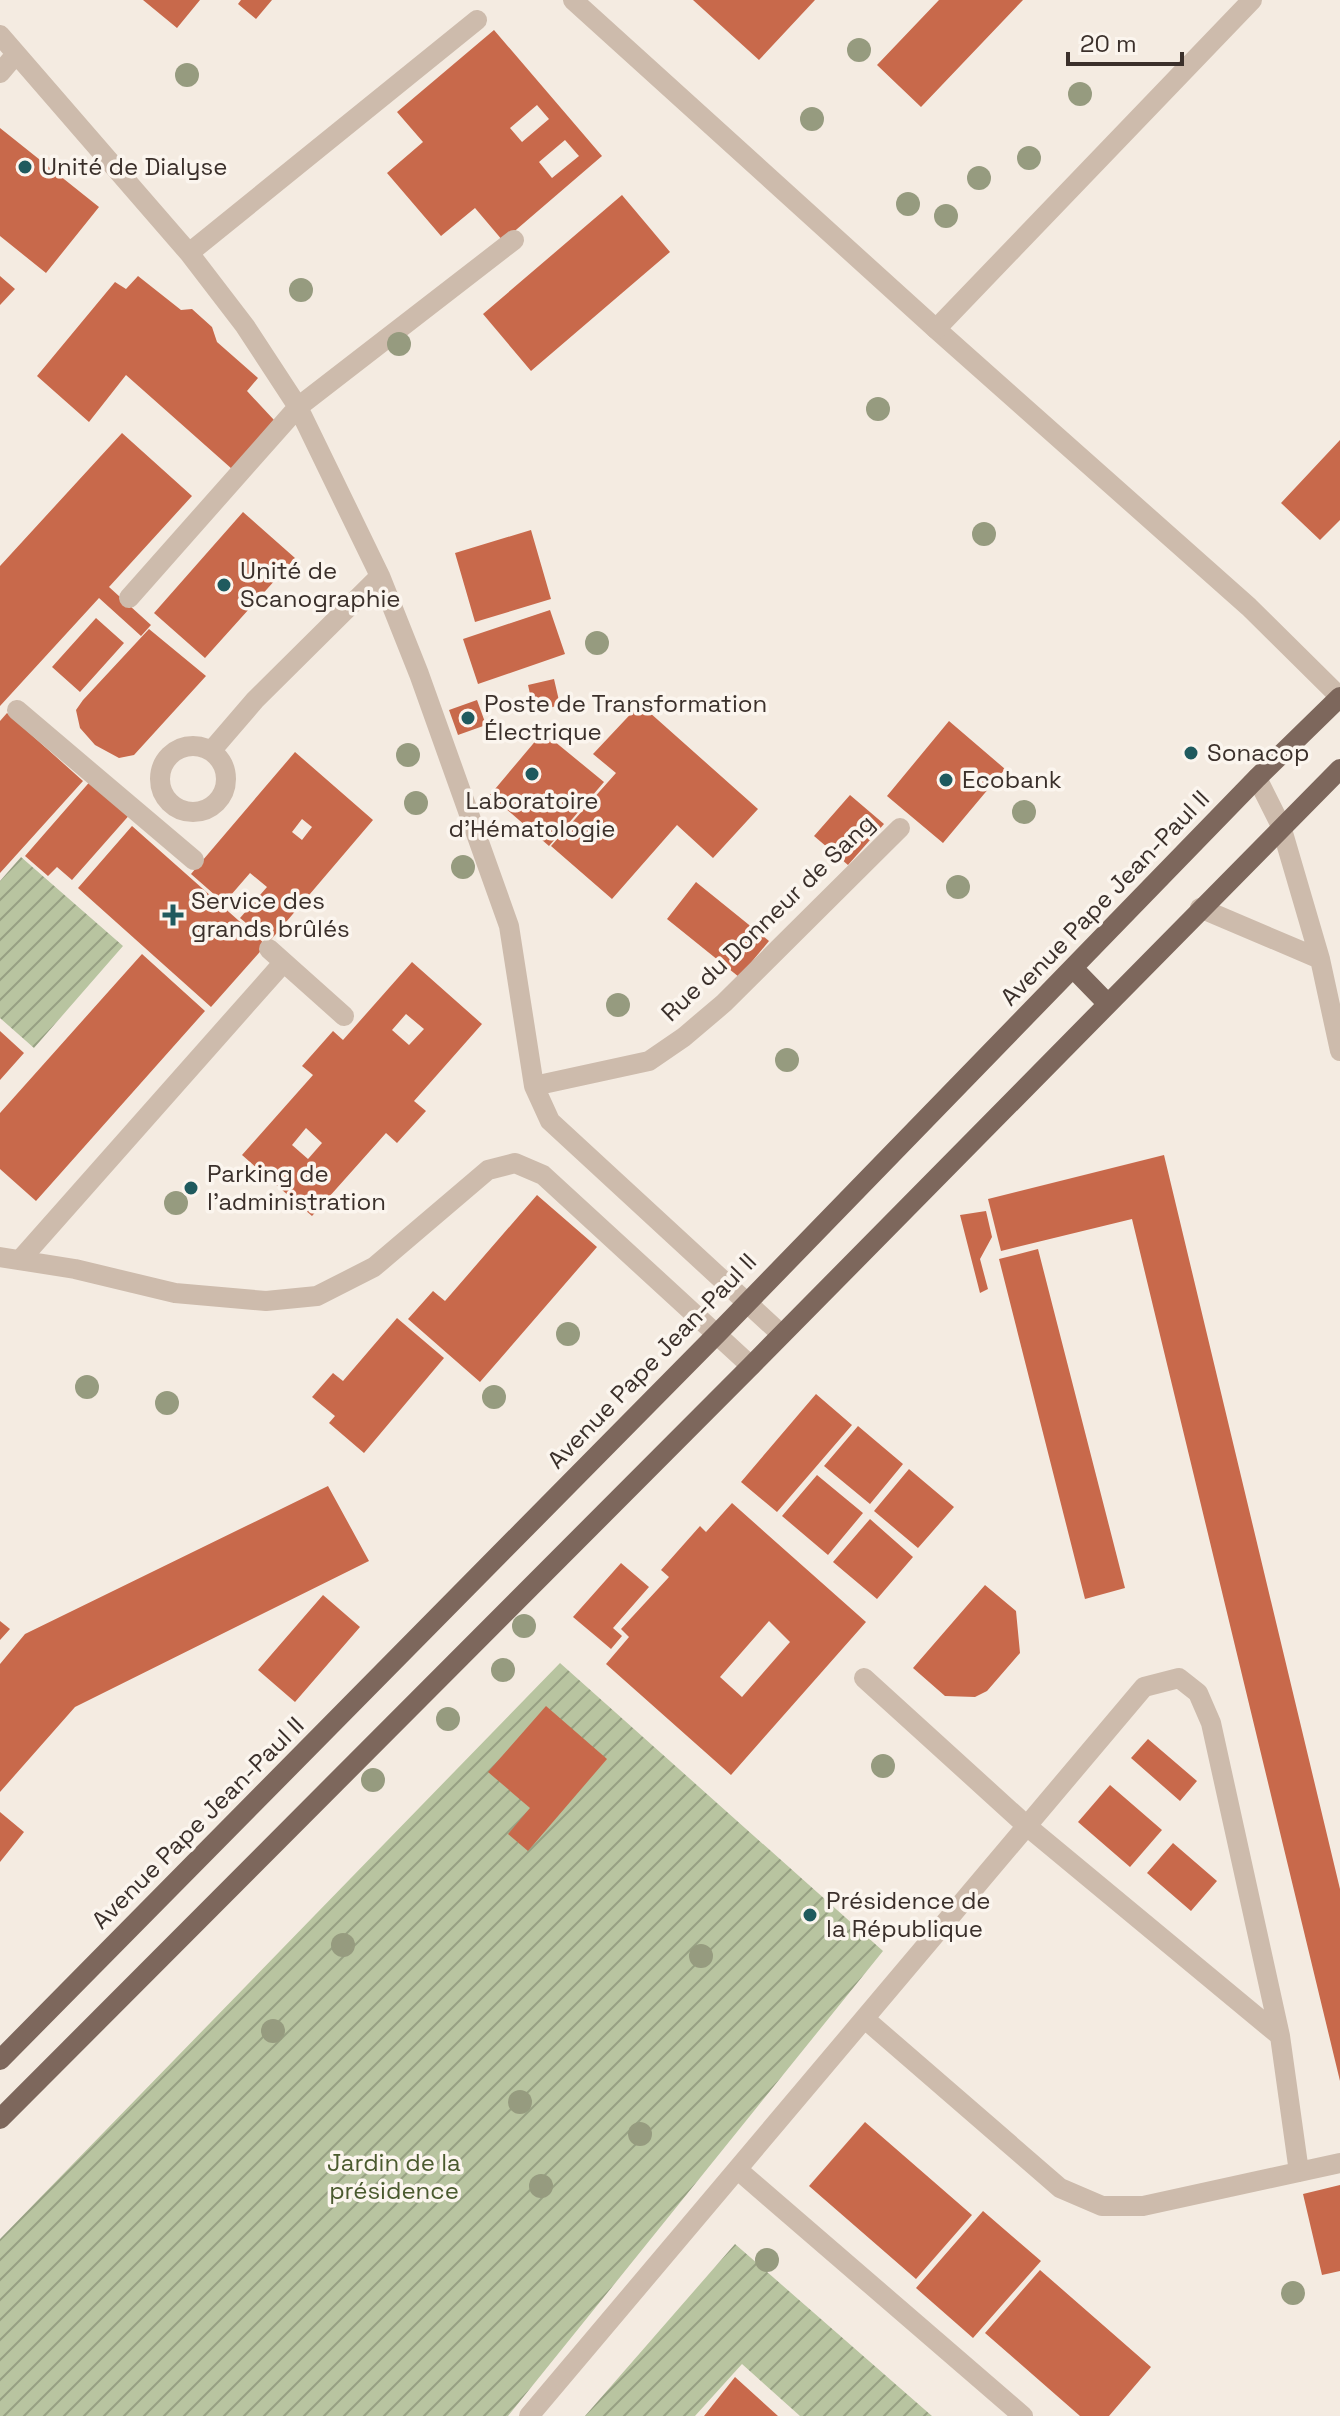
<svg xmlns="http://www.w3.org/2000/svg" width="1340" height="2416" font-family="'Space Grotesk',sans-serif">
  <defs>
    <pattern id="garden-furrows" width="10" height="10" patternUnits="userSpaceOnUse" patternTransform="scale(2)"><rect width="10" height="10" fill="#b8c4a0"/><path d="M-1 1l2-2M0 10L10 0M9 11l2-2" fill="none" stroke="#97a083"/></pattern>
  </defs>
  <rect width="100%" height="100%" fill="#f4ebe1"/>
  <path fill="url(#garden-furrows)" d="M21 857 123 946 34 1048 0 1018V881Z
    M560 1663 883 1951 508 2416H0V2239Z
    M735 2244 932 2416H800L742 2364 695 2416H585Z"/>
  <path fill="#c8694b" fill-rule="evenodd" d="M143 0H200L177 28Z
    M241 0H272L256 19 238 4Z
    M693 0H815L759 60Z
    M939 0H1023L921 107 877 65Z
    M494 30 602 156 503 241 475 208 441 236 387 173 423 142 397 112ZM537 105 549 119 522 142 510 128ZM565 140 579 156 552 178 539 162Z
    M0 128 99 207 46 273 0 236Z
    M622 195 670 252 531 371 483 314Z
    M0 276 15 289 0 305Z
    M138 276 181 310 192 309 212 327 217 342 258 378 247 391 274 420 232 469 126 375 89 422 37 376 115 282 126 289Z
    M122 433 192 496 109 587 151 625 141 636 99 598 0 706V566Z
    M1340 440V520L1320 540 1281 503Z
    M243 512 295 558 205 658 154 613Z
    M531 530 551 599 475 622 455 553Z
    M550 610 565 654 478 684 463 639Z
    M96 618 124 643 80 692 52 667Z
    M149 629 206 676 134 755 119 758 95 745 80 728 76 710 83 700Z
    M554 679 560 705 534 712 528 685Z
    M477 700 486 725 458 735 449 710Z
    M640 704 758 809 713 858 677 825 612 899 551 846 616 773 593 754Z
    M7 713 83 781 0 873V721Z
    M949 721 1005 769 943 843 887 796Z
    M543 732 604 782 549 846 490 795Z
    M295 752 373 820 269 942 240 918 267 887 250 873 224 903 191 874ZM302 819 312 827 302 840 292 832Z
    M93 778 132 812 72 880 57 867 48 876 25 856Z
    M850 795 884 824 848 865 814 836Z
    M132 826 266 945 211 1007 78 888Z
    M696 882 769 941 739 977 667 919Z
    M142 954 205 1011 36 1201 0 1169V1113Z
    M412 962 482 1024 414 1101 426 1111 397 1143 386 1133 312 1216 242 1155 313 1075 302 1066 333 1031 343 1040ZM406 1014 424 1029 409 1045 392 1030ZM306 1128 322 1143 308 1159 292 1145Z
    M0 1031 24 1053 0 1080Z
    M1164 1155 1340 1889V2081L1132 1219 1001 1251 988 1199Z
    M537 1195 597 1247 480 1382 408 1319 433 1291 445 1301Z
    M986 1211 992 1237 980 1259 988 1289 980 1293 960 1215Z
    M1038 1249 1125 1588 1085 1599 999 1259Z
    M397 1318 444 1358 364 1453 329 1423 335 1416 312 1397 333 1373 343 1381Z
    M816 1394 852 1425 777 1512 741 1482Z
    M858 1426 903 1464 870 1504 824 1466Z
    M909 1469 954 1507 918 1548 874 1511Z
    M817 1475 863 1513 828 1555 782 1516Z
    M328 1486 369 1561 75 1707 0 1792V1664L25 1634Z
    M732 1503 866 1622 731 1775 606 1664 629 1637 621 1629 669 1577 661 1570 700 1526 706 1532ZM769 1621 790 1642 742 1697 720 1677Z
    M870 1519 913 1557 877 1599 833 1562Z
    M621 1563 649 1587 613 1628 622 1636 611 1649 573 1617Z
    M985 1585 1016 1611 1020 1653 987 1691 975 1697 945 1696 913 1668Z
    M323 1595 360 1627 295 1702 258 1670Z
    M0 1621 10 1629 0 1640Z
    M546 1706 607 1759 528 1851 508 1834 530 1808 488 1772Z
    M1148 1739 1197 1781 1180 1801 1131 1758Z
    M1110 1785 1162 1830 1130 1867 1078 1822Z
    M0 1812 24 1832 0 1862Z
    M1173 1843 1217 1881 1191 1911 1147 1873Z
    M865 2122 972 2215 916 2279 809 2186Z
    M1340 2185V2271L1322 2275 1303 2194Z
    M983 2211 1041 2261 973 2338 916 2288Z
    M1040 2270 1151 2367 1109 2416H1080L985 2333Z
    M735 2377 778 2416H704Z"/>
  <g fill="none" stroke-linecap="round" stroke-linejoin="round">
    <path stroke="#cdbbac" stroke-width="20" d="M573 0 936 329 1249 607 1340 697
      M0 35 189 253 245 326 298 407 380 576 419 674 509 926 534 1086 550 1121 781 1334
      M0 73 16 54
      M189 253 477 20
      M129 598 298 407 514 240
      M17 710 194 860
      M160 779a33 33 0 1 1 66 0a33 33 0 1 1-66 0Z
      M212 750 255 700 380 576
      M1257 778 1281 826 1320 959 1340 1051
      M1200 908 1320 959
      M269 949 344 1016
      M534 1086 649 1061 684 1037 724 1003 900 828
      M0 1257 75 1269 175 1293 266 1301 317 1296 374 1267 488 1170 515 1163 543 1175 751 1366
      M20 1260 283 963
      M864 1678 1028 1827 1280 2036
      M865 2019 1060 2188 1102 2206H1143L1340 2163
      M738 2170 1023 2416
      M529 2416 1144 1687 1179 1678 1198 1693 1211 1723 1280 2036 1299 2172"/>
    <path stroke="#cdbbac" stroke-width="20" d="M936 329 1252 0"/>
    <path stroke="#7d675c" stroke-width="20" d="M1073 968 1107 1003
      M0 2060 717 1334 1257 778 1340 697
      M0 2119 751 1366 1340 769"/>
  </g>
  <g fill="#969b7f">
    <circle cx="859" cy="50" r="12"/>
    <circle cx="187" cy="75" r="12"/>
    <circle cx="1080" cy="94" r="12"/>
    <circle cx="812" cy="119" r="12"/>
    <circle cx="1029" cy="158" r="12"/>
    <circle cx="979" cy="178" r="12"/>
    <circle cx="908" cy="204" r="12"/>
    <circle cx="946" cy="216" r="12"/>
    <circle cx="301" cy="290" r="12"/>
    <circle cx="399" cy="344" r="12"/>
    <circle cx="878" cy="409" r="12"/>
    <circle cx="984" cy="534" r="12"/>
    <circle cx="597" cy="643" r="12"/>
    <circle cx="408" cy="755" r="12"/>
    <circle cx="416" cy="803" r="12"/>
    <circle cx="1024" cy="812" r="12"/>
    <circle cx="463" cy="867" r="12"/>
    <circle cx="958" cy="887" r="12"/>
    <circle cx="618" cy="1005" r="12"/>
    <circle cx="787" cy="1060" r="12"/>
    <circle cx="176" cy="1203" r="12"/>
    <circle cx="568" cy="1334" r="12"/>
    <circle cx="87" cy="1387" r="12"/>
    <circle cx="494" cy="1397" r="12"/>
    <circle cx="167" cy="1403" r="12"/>
    <circle cx="524" cy="1626" r="12"/>
    <circle cx="503" cy="1670" r="12"/>
    <circle cx="448" cy="1719" r="12"/>
    <circle cx="883" cy="1766" r="12"/>
    <circle cx="373" cy="1780" r="12"/>
    <circle cx="343" cy="1945" r="12"/>
    <circle cx="701" cy="1956" r="12"/>
    <circle cx="273" cy="2031" r="12"/>
    <circle cx="520" cy="2102" r="12"/>
    <circle cx="640" cy="2134" r="12"/>
    <circle cx="541" cy="2186" r="12"/>
    <circle cx="767" cy="2260" r="12"/>
    <circle cx="1293" cy="2293" r="12"/>
  </g>
  <g fill="#1f5a5e" stroke="#fbf5ee" stroke-width="3">
    <circle cx="25" cy="167" r="8"/>
    <circle cx="224" cy="585" r="8"/>
    <circle cx="468" cy="718" r="8"/>
    <circle cx="1191" cy="753" r="8"/>
    <circle cx="532" cy="774" r="8"/>
    <circle cx="946" cy="780" r="8"/>
    <path d="M169 903h8v8h8v8h-8v8h-8v-8h-8v-8h8z"/>
    <circle cx="191" cy="1188" r="8"/>
    <circle cx="810" cy="1915" r="8"/>
  </g>
  <g text-anchor="middle" stroke-width="7" stroke-linejoin="round" paint-order="stroke">
    <g font-size="24" fill="#3b302b" stroke="#fbf5ee" text-anchor="start">
      <text x="41" y="175">Unité de Dialyse</text>
      <text x="240" y="579">Unité de<tspan x="240" dy="28">Scanographie</tspan></text>
      <text x="484" y="712">Poste de Transformation<tspan x="484" dy="28">Électrique</tspan></text>
      <text x="1207" y="761">Sonacop</text>
      <text x="962" y="788">Ecobank</text>
      <text x="532" y="809" text-anchor="middle">Laboratoire<tspan x="532" dy="28">d'Hématologie</tspan></text>
      <text x="191" y="909">Service des<tspan x="191" dy="28">grands brûlés</tspan></text>
      <text x="207" y="1182">Parking de<tspan x="207" dy="28">l'administration</tspan></text>
      <text x="826" y="1909">Présidence de<tspan x="826" dy="28">la République</tspan></text>
    </g>
    <g font-size="24" fill="#3b302b" stroke="#fbf5ee">
      <text transform="translate(1105 898) rotate(-46)" y="8">Avenue Pape Jean-Paul II</text>
      <text transform="translate(768 918) rotate(-44)" y="8">Rue du Donneur de Sang</text>
      <text transform="translate(652 1361) rotate(-46)" y="8">Avenue Pape Jean-Paul II</text>
      <text transform="translate(198 1823) rotate(-45)" y="8">Avenue Pape Jean-Paul II</text>
    </g>
    <g font-size="24" fill="#4a5a2e" stroke="#fbf5ee">
      <text x="394" y="2171">Jardin de la<tspan x="394" dy="28">présidence</tspan></text>
    </g>
  </g>
  <path d="M1068 52v12h114v-12" fill="none" stroke="#3b302b" stroke-width="4"/>
  <text x="1080" y="52" font-size="24" fill="#3b302b" stroke="#fbf5ee" stroke-width="6" paint-order="stroke">20 m</text>
</svg>
